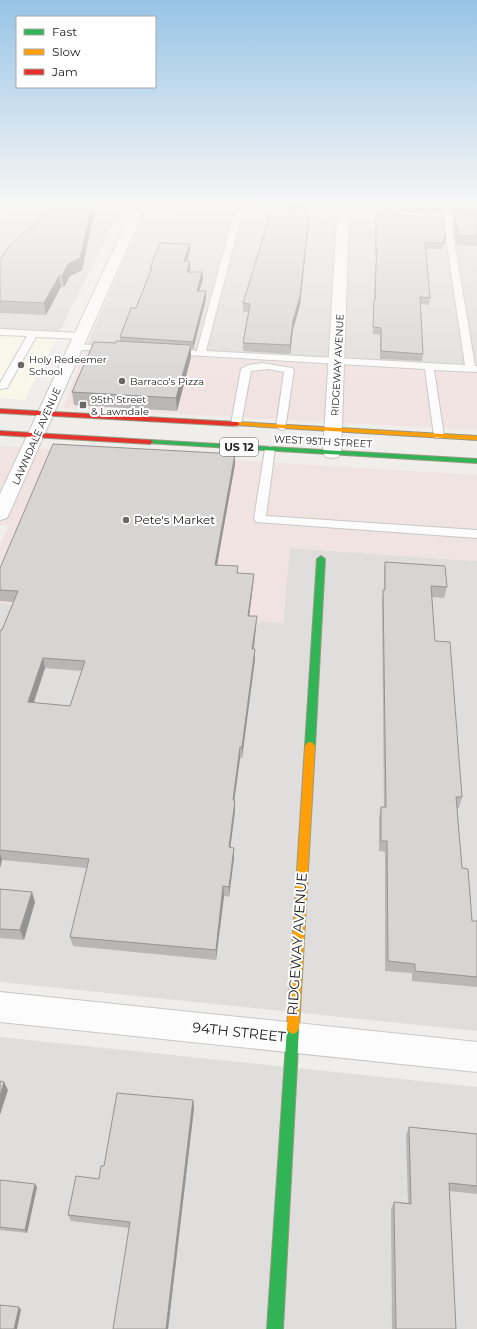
<svg xmlns="http://www.w3.org/2000/svg" width="477" height="1329" font-family="Montserrat,sans-serif">
  <rect width="100%" height="100%" fill="#f0eeeb"/>
  <path fill="#dfdedc" d="M148 205H477V369L86 347Z
    M289 548 477 561V1031L0 982V603L283 623Z
    M0 1037 477 1087V1329H0Z"/>
  <path fill="#f1e3e1" d="M86 347 477 369V430L63 408Z
    M0 446 477 475V561L290 548 283 623 0 603V545L9 526 0 525Z"/>
  <path fill="#f8f7e8" d="M0 330 59 333 25 400 0 398Z"/>
  <path fill="#dededc" d="M7 208 119 212 59 333 0 330V219Z"/>
  <g fill="none" stroke-linecap="round" stroke-linejoin="round">
    <g stroke="#c9c8c7" stroke-width="2">
      <path id="lane" d="M236 205H244L206 351 465 365 441 205H448L475 366H477V372L434 370 444 436 443 438H435L434 436 425 369 169 354 167 352 172 349 197 351Z
        M0 329 81 333 86 336 81 339 36 337 8 386 7 388 0 389V383L27 336 0 335Z
        M76 344 111 346 116 349 111 352 73 349 71 347Z
        M262 363 292 368 294 370 285 429 281 430 276 427 284 372 268 369 251 371 241 424 236 427 231 424 241 369 248 365Z
        M270 446 275 449 266 516 477 530V538L256 522 254 519 265 449Z"/>
    </g>
    <g stroke="#c9c8c7" stroke-width="2">
      <path id="street" d="M94 205H185L338 210V205H350V211L477 215V223L349 218 341 453 338 457 332 458 326 457 323 453 337 217 144 210 9 514 7 518 0 520V494L132 210 100 208 96 207Z
        M0 992 477 1042V1072L0 1022Z"/>
    </g>
    <g stroke="#999a82" stroke-width="2">
      <path id="fast" d="M150 440 477 459V463L148 443V441Z
        M321 556 325 559 315 746 313 749H307L305 746 317 559Z
        M293 1022 297 1024 299 1028 283 1329H267L287 1028 289 1024Z"/>
    </g>
    <g stroke="#999a82" stroke-width="2">
      <path id="slow" d="M237 422 477 436V440L235 425V423Z
        M310 742 313 743 315 746 299 1028 297 1032 293 1034 289 1032 287 1028 305 746 307 743Z"/>
    </g>
    <g stroke="#999a82" stroke-width="2">
      <path id="jam" d="M0 409 237 422 240 424 237 426 0 413Z
        M0 431 150 440 153 442 150 444 0 435Z"/>
    </g>
    <use href="#lane" fill="#fdfcfc" fill-rule="evenodd"/>
    <use href="#street" fill="#fdfcfc" fill-rule="evenodd"/>
    <use href="#fast" fill="#30b455" fill-rule="evenodd"/>
    <use href="#slow" fill="#ff9f0a" fill-rule="evenodd"/>
    <use href="#jam" fill="#e5322d" fill-rule="evenodd"/>
  </g>
  <path fill="#b9b6b5" fill-rule="evenodd" d="M49 205H95V208L82 270 70 276 64 287H61L46 315 0 313V260L42 217Z
    M275 205H309L308 208 275 206Z
    M375 205H442L441 212 375 210Z
    M448 205H477V214L451 213Z
    M376 214 446 238 445 244H444L443 249H425L430 298 429 305 420 304 423 354 422 361 380 359V335L373 334V307L374 300 375 271 377 256H375V221Z
    M454 214 477 215V246L456 245 453 224Z
    M307 216H309V224L300 305 293 329 290 354 243 351V343L249 312H243V303Z
    M190 251 187 261 190 268 189 272H202L203 279 199 291H206V299L193 349H191V357L177 411 74 405 72 392 116 343 120 341V337L136 308 150 271V268Z
    M235 454V464L217 565 238 566V573L253 585 249 616 256 627 254 649H255V659L242 758H240L234 801H235V811L230 848H234V858L229 897 224 896 216 960 73 946 70 937 87 868 2 860 0 868V630H2L13 602 0 601V568ZM45 668 82 671 70 706 34 703Z
    M385 562 447 587 444 598 432 597 435 641 462 797 459 808H457L462 868 472 921H477V987L412 981V973L385 971V852L379 851V817L381 807H384L382 601 384 590V573Z
    M0 889 35 902 24 940 0 938Z
    M193 1100 194 1108 168 1329H113L130 1228 71 1221 68 1215 99 1179 104 1166Z
    M409 1127 477 1134V1194L449 1191 456 1329H392L391 1209 394 1202 408 1203 406 1135Z
    M0 1180 37 1187 27 1233 0 1230Z"/>
  <path fill="#969493" d="M0 205H4L0 210Z
    M92 205H95V208L82 270 70 276 64 287 62 276Z
    M309 216 300 305 293 329 290 354V345L293 321Z
    M190 244V251L185 268 184 261Z
    M190 261V268L187 279V272Z
    M202 272 203 279 197 298V291Z
    M59 276 61 287 46 315 44 303Z
    M206 291V299L193 349V342Z
    M191 345V357L177 411 176 398Z
    M235 454V464L215 576V565Z
    M254 574 253 585 248 626V616Z
    M257 616 256 627 252 659V649Z
    M255 649V659L242 758V747Z
    M43 658 45 668 30 713 28 702Z
    M240 747V758L233 811V800Z
    M235 801V811L229 858V847Z
    M234 848V858L229 897V887Z
    M0 853 2 860 0 868Z
    M223 886 224 896 216 960V950Z
    M32 892 35 902 24 940 20 930Z
    M4 1082 8 1090 0 1115V1096Z
    M193 1100 194 1108 168 1329H166Z
    M35 1184 37 1187 27 1233 25 1230Z
    M19 1307 21 1310 17 1329H14Z"/>
  <path fill="#d7d4d2" stroke="#969493" fill-rule="evenodd" d="M49 205H92L80 258 68 264 62 276H59L44 303 0 301V260L9 246 42 217Z
    M272 209 307 210V216H309L300 296 293 321 290 345 243 343 250 304 243 303Z
    M376 214 443 217 446 238H444V243L425 242 430 298 420 297 423 354 381 351V328L373 327 374 300H375L376 264 377 249H376Z
    M454 214 477 215V236H458Z
    M160 243 190 244 184 261H190L187 272H202L197 291H206L193 342 120 337 131 308H136L152 268H150Z
    M116 341 191 345 176 398 72 392 94 342 116 343Z
    M53 444 235 454 215 565 238 566 237 573 254 574 248 616H257L252 649H255L242 747H240L233 800 235 801 229 847 234 848 229 887 223 886 216 950 70 937 89 859 0 850V630H2L18 591 0 590V568ZM43 658 85 661 70 706 28 702Z
    M385 562 445 566 447 587 431 586 435 641 450 642 462 797H456L462 868 468 869 472 921H477V977L415 971V964L388 961 387 841H381V807H386L383 590H385Z
    M0 889 32 892 20 930 0 929Z
    M0 1081 4 1082 0 1096Z
    M117 1093 193 1100 166 1329H113L130 1222 68 1215 76 1176 99 1179 101 1166H104Z
    M409 1127 477 1134V1186L449 1183 456 1329H396L394 1202 411 1204Z
    M0 1180 35 1184 25 1230 0 1227Z
    M0 1305 19 1307 14 1329H0Z"/>
  <linearGradient id="sky" x2="0" y2="1"><stop stop-color="#97c4e6"/><stop offset="0.52" stop-color="#f8f7f6"/><stop offset="1" stop-color="#f8f7f6" stop-opacity="0"/></linearGradient>
  <rect width="477" height="391" fill="url(#sky)"/>
  <g fill="#6a6968" stroke="#fff" stroke-width="1.5">
    <circle cx="21" cy="365" r="4"/>
    <circle cx="122" cy="381" r="4"/>
    <rect x="79" y="401" width="8" height="8" rx="2"/>
    <circle cx="126" cy="520" r="4"/>
  </g>
  <g text-anchor="middle" stroke-width="4" stroke-linejoin="round" paint-order="stroke">
    <g font-size="10" fill="#222" stroke="#fff" text-anchor="start">
      <text x="29" y="363">Holy Redeemer<tspan x="29" dy="12">School</tspan></text>
      <text x="130" y="385">Barraco's Pizza</text>
      <text x="91" y="403">95th Street<tspan x="91" dy="12">&amp; Lawndale</tspan></text>
    </g>
    <g font-size="10" fill="#222" stroke="#fff">
      <text transform="translate(337 365) rotate(-87)" y="4">RIDGEWAY AVENUE</text>
      <text transform="translate(36 436) rotate(-66)" y="4">LAWNDALE AVENUE</text>
      <text transform="translate(323 441) rotate(3)" y="4">WEST 95TH STREET</text>
    </g>
    <rect fill="#fff" stroke="#646464" stroke-width="1" x="220" y="438" width="38" height="18" rx="3"/>
    <g font-size="11" font-weight="bold" fill="#222">
      <text x="239" y="451">US 12</text>
    </g>
    <g font-size="12" fill="#222" stroke="#fff" text-anchor="start">
      <text x="134" y="524">Pete's Market</text>
    </g>
    <g font-size="14" fill="#222" stroke="#fff">
      <text transform="translate(297 944) rotate(-86)" y="5">RIDGEWAY AVENUE</text>
      <text transform="translate(239 1032) rotate(6)" y="5">94TH STREET</text>
    </g>
  </g>
  <rect x="16" y="16" width="140" height="72" fill="#ffffff" stroke="#a7a7a7"/>
  <rect x="24" y="29" width="20" height="6" fill="#30b455" stroke="#a7a7a7"/>
  <text x="52" y="36" font-size="12" fill="#222222">Fast</text>
  <rect x="24" y="49" width="20" height="6" fill="#ff9f0a" stroke="#a7a7a7"/>
  <text x="52" y="56" font-size="12" fill="#222222">Slow</text>
  <rect x="24" y="69" width="20" height="6" fill="#e5322d" stroke="#a7a7a7"/>
  <text x="52" y="76" font-size="12" fill="#222222">Jam</text>
</svg>
